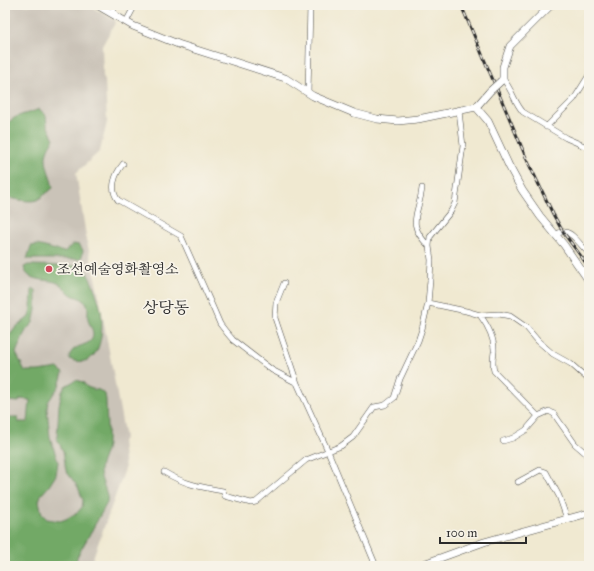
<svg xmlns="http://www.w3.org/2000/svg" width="594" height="571" font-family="'IM FELL Great Primer','Noto Serif KR',serif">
  <rect width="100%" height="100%" fill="#f7f3e8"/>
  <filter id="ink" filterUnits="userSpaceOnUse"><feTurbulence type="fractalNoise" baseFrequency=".025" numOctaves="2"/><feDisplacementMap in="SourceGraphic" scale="8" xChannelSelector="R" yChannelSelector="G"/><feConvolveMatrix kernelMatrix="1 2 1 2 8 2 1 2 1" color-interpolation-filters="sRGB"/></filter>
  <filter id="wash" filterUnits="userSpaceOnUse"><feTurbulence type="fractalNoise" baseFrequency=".012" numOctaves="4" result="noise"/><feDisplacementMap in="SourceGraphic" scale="16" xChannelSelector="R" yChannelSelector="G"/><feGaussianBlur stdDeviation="0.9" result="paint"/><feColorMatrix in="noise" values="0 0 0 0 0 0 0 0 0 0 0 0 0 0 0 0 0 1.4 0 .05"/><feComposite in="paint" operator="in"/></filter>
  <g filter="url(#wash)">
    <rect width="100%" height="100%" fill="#f0e9d1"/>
    <path fill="#cac3b8" d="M5 5H88L116 21 102 46 103 76 105 81 107 122 100 151 76 173 87 242 99 296 125 438 122 441 125 469 90 566H5Z"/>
    <path fill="#72a966" stroke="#4e6a48" d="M39 109 46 115 47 125 54 139C39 158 49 167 53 188 48 192 42 197 37 200 28 203 14 198 5 198V128C11 114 27 115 39 109Z
      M73 244 79 245 83 250 82 256 80 259H27L31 246 37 245 64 252Z
      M28 265 80 266 84 268C92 280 98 296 101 311 104 332 101 372 69 359 71 341 93 349 93 334 93 329 89 324 88 320 87 314 89 310 87 304 84 298 77 298 72 295 66 292 64 286 58 283 46 278 27 283 24 267Z
      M32 288 36 290V310L33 323 27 329 23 336 16 353 25 371H38L58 368 63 373 59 386 48 402 47 409 50 437 58 462 56 475 49 486 41 495 39 501 42 514 47 519 60 521 66 519 78 512 82 507 83 500 78 487 66 471 63 451 57 439 59 405 62 392 65 386 76 380 83 382 87 387 93 389 99 390 105 394 106 400C106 415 108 430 107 445 106 454 100 462 100 472 101 483 109 492 107 503L77 557 76 566H5V417H18V422H28L30 400 20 399 19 402 5 401V346L6 340 16 327 29 317 31 308Z"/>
  </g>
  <g filter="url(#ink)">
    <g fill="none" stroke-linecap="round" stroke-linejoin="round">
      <g stroke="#494844" stroke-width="6">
        <path id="street" d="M112 5 115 15
          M126 22 135 5
          M503 79C512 89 514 102 523 112L566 138 589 148
          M308 93 310 5
          M546 127 574 99 589 75
          M123 164C115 174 109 189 118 200L181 236 214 310 220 324 227 333 233 340 272 370 297 383 328 451 376 566
          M422 188C419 215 405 223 429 246
          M555 235C558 233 561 231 565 232 574 233 582 248 589 253
          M284 283 276 303 275 318 297 383
          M428 303 466 311 480 315 499 314 510 316 526 327 538 341 553 354 571 364 589 380
          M480 315C488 326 495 338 494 352 493 359 492 364 494 371L538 416
          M503 441 513 438 526 430 538 416 549 411 554 414 575 444 589 456
          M164 472C184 484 200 487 223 491L225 496 251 503 256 502 306 460 341 446 353 437 374 407 385 405 394 398 400 379 418 341 422 329 428 303 430 280 431 260 429 246 430 237 451 211 455 203 463 146 459 111
          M518 482 540 470 546 472 559 496 567 519"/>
      </g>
      <g stroke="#494844" stroke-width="8">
        <path id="secondary" d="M97 5 133 26 178 44 285 78 313 96 354 113 377 119 398 121 418 119 476 107 488 121 509 166 522 190 540 216 564 245 589 281
          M501 81 503 79V67L510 46 551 5
          M476 107 490 91
          M418 566 484 542 589 513"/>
      </g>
      <use href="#street" stroke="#fff" stroke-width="5"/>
      <use href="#secondary" stroke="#fff" stroke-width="7"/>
      <g stroke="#2b2b2b" stroke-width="3">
        <path id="rail" d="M461 5 528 162 553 214 563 232 589 267"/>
      </g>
      <use href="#rail" stroke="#f7f3e8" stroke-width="1.5" stroke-dasharray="4.5" stroke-linecap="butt"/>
      <g stroke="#494844" stroke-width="8" stroke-linecap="butt">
        <path id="secondary-bridge" d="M490 91 501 81"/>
      </g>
      <use href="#secondary-bridge" stroke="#fff" stroke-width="7"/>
    </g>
  </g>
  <circle fill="#d1495b" stroke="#f7f3e8" stroke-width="1.5" cx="49" cy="269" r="4"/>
  <g text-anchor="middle" stroke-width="3.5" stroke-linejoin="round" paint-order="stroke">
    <g font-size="14" fill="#2b2b2b" stroke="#f7f3e8" text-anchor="start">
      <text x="57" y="274">조선예술영화촬영소</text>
    </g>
    <g font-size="16" fill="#2b2b2b" stroke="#f7f3e8">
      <text x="166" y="313">상당동</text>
    </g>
  </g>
  <rect width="594" height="571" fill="none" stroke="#f7f3e8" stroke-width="20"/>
  <path d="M440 537v6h86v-6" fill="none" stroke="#2b2b2b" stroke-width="2"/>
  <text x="446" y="537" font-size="12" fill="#2b2b2b" stroke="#f7f3e8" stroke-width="3" paint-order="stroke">100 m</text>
</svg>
